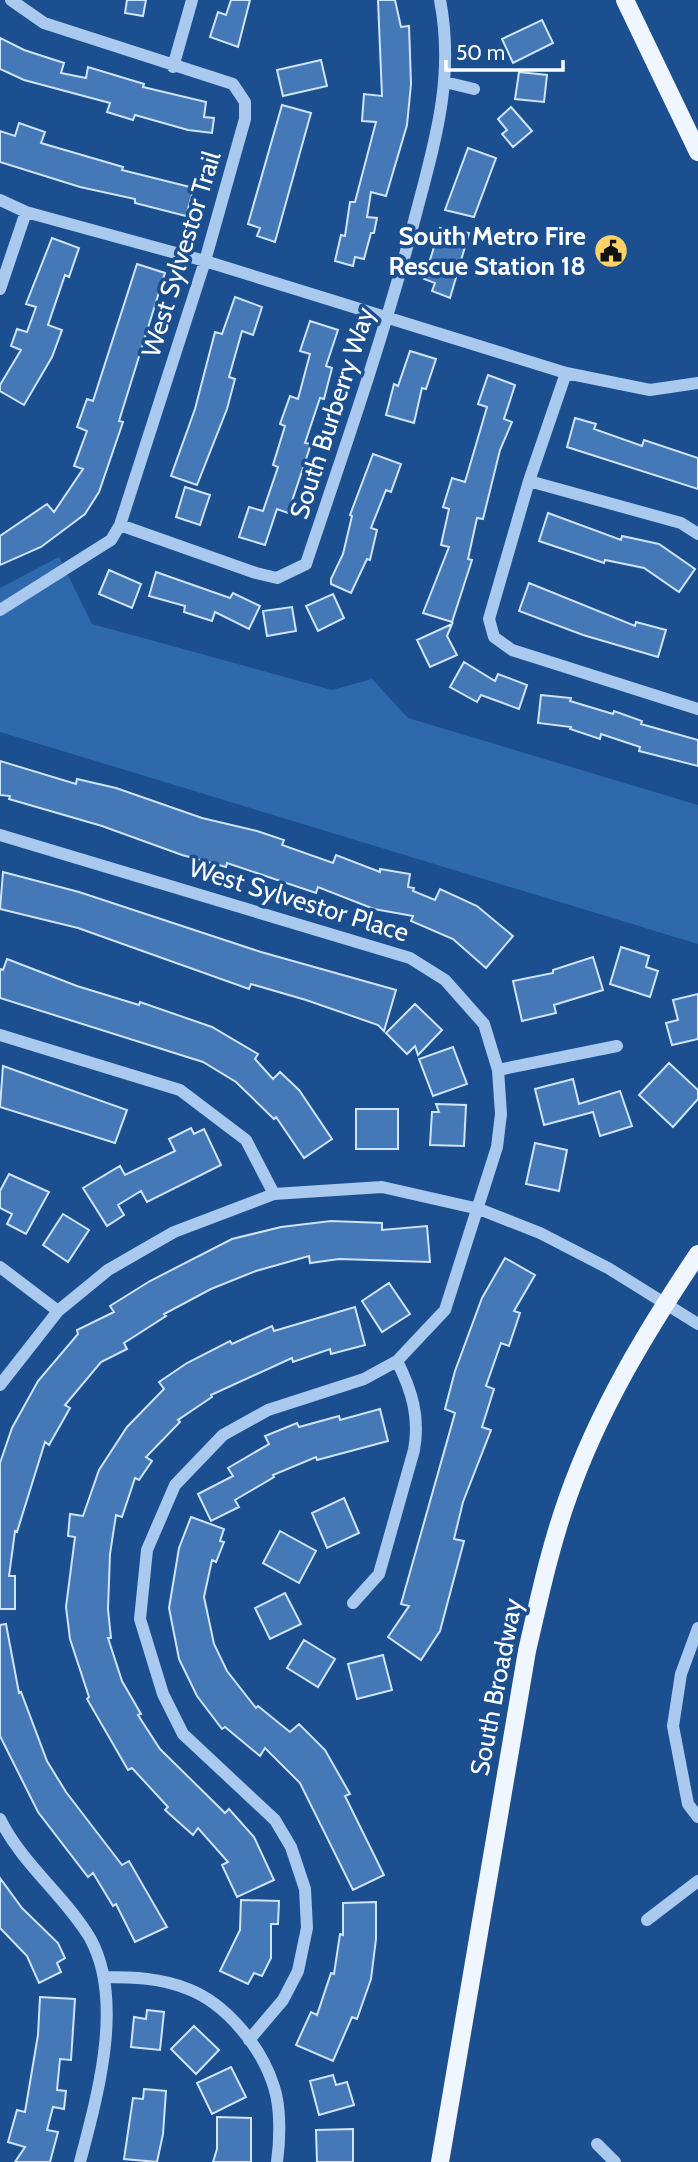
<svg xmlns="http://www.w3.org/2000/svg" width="698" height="2162" font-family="Cabin,sans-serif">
  <rect width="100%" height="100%" fill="#1b4f8f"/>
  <path fill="#2e69ad" d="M59 557 92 624 332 690 372 679 408 718 698 805V944L0 732V588Z"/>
  <path fill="#4478b7" stroke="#cfe3fa" stroke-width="2" d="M127 0H146L143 16 125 13Z
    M231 0H250L238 47 210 37 218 12 226 15Z
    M378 0H395L401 27 409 26 411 84 407 125 386 196 371 192 367 217 377 218 374 233H371L364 259 355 257 353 266 335 261 341 235 345 236 350 202H355L376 122 362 121 364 94 382 96Z
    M542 20 553 43 513 63 502 39Z
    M0 38 24 50 64 63 61 73 86 78 88 67 144 84 143 87 206 102 204 117 214 118 212 133 188 130 135 115 133 120 107 112 110 103 24 80 0 69Z
    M321 60 327 86 283 96 277 70Z
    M519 72 547 75 544 102 515 99Z
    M282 105 311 113 275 242 257 236 260 228 248 224Z
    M511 107 532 131 513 147 502 134 507 130 498 119Z
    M19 123 45 132 41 143 123 167 122 170 194 188 186 216 135 203V199L80 187 0 162V131L15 136Z
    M468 148 496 158 474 217 445 210Z
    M440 228 469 233 450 298 432 291 435 283 424 279Z
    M52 238 79 248 69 277 65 275 48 325 62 330 52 357 24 405 0 391V385L21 350 11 346 17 329 27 332 36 307 26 304Z
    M137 264 165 273 119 421 123 422 99 492 85 514 41 547 0 565V536L47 504 54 512 83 469 74 466 87 431 77 427 87 399 93 401Z
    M235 297 262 307 253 335 242 331 229 377 235 379 227 409 197 485 171 476 195 409 215 332 222 334Z
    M310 321 338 330 326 366 332 368 324 399 320 398 305 443 311 444 288 513 277 509 265 545 239 537 249 507 263 511 278 467 273 465 285 426 280 424 290 396 298 399 310 354 300 351Z
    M410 351 436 359 426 389 422 388 414 423 386 415 394 384 398 386Z
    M488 375 515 385 504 419 512 422 500 450 483 519 477 518 468 559 472 560 452 622 423 613 449 547 441 545 449 509 443 507 452 478 465 482 487 407 478 404Z
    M575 418 596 424 594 429 642 446 644 440 698 458V489L567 447Z
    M373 454 401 464 391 492 386 490 371 528 377 530 370 560 367 559 351 593 331 584V579L343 554 352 516 350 515Z
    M185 487 210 495 200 525 176 517Z
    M548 513 621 540 622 536 659 544 695 569 679 592 644 568 605 560 604 563 539 541Z
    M109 570 141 584 132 608 99 594Z
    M156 572 230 598 233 593 260 606 249 629 215 612 212 621 184 612 185 606 149 596Z
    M529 583 635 626 636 622 666 630 658 657 583 635 519 611Z
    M333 594 344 618 318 631 306 606Z
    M292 607 296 631 267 636 263 611Z
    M452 624 447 636 457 655 430 667 417 640Z
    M464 662 495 681 498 674 527 685 519 709 481 695 477 702 450 687Z
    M541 695 571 698 570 701 613 714 614 711 642 721 641 724 698 740V766L639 751 640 747 601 734 600 739 570 729 571 727 538 723Z
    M0 761 76 784 77 779 116 788 202 818 257 831 284 840 282 845 333 863 336 855 380 872V869L410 874 408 887 414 888 413 891 435 900 440 889 477 906 513 936 486 968 453 939 411 921 413 916 374 909 318 887 316 893 227 863 226 867 182 855 102 826 9 799 10 796 0 795Z
    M3 872 79 892 261 952 396 990 384 1031 378 1025 306 1000 251 984 249 989 78 928 0 909Z
    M621 947 649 956 646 967 658 971 650 997 610 984Z
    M593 957 603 990 554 1005 556 1013 522 1021 513 981 553 973V970Z
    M7 959 77 986 139 1005 140 1002 212 1027 258 1054 255 1059 273 1079 280 1072 299 1090 332 1139 304 1158 276 1117 274 1119 236 1082 203 1062 0 998V969L3 970Z
    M698 994V1039L672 1045 666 1023 678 1020 673 1000Z
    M415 1004 442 1030 418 1055 415 1046 407 1054 386 1033Z
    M453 1047 467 1084 433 1096 419 1059Z
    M669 1063 698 1090V1099L673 1127 639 1095Z
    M3 1066 127 1110 115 1143 0 1107Z
    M573 1079 579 1104 620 1091 632 1126 600 1136 593 1112 544 1125 535 1089Z
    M436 1104 466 1105 464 1146 430 1145 432 1112H439Z
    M356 1109H398V1149H356Z
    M191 1128 194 1134 204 1129 221 1165 147 1202 141 1191 118 1205 124 1215 107 1226 83 1188 120 1166 125 1175 175 1151 169 1139Z
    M535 1143 567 1150 559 1191 526 1184Z
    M9 1174 49 1192 26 1234 7 1224 12 1214 0 1208V1191Z
    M63 1214 89 1230 68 1262 43 1245Z
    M331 1221 382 1223V1230L427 1226 430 1262 339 1259 310 1263 309 1256 256 1271 211 1289 164 1314 166 1316 124 1343 127 1349 101 1362 65 1405 70 1408 49 1445 45 1442 17 1532 15 1531 9 1576H15V1609H0V1463L12 1428 38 1381 78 1334 77 1330 114 1312 110 1306 150 1281 232 1239 281 1227Z
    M505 1258 535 1275 514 1311 520 1313 509 1346 501 1343 486 1386 494 1389 482 1427 491 1430 463 1502 454 1539 464 1541 440 1631 421 1660 388 1637 409 1606 401 1604 455 1413 445 1409 455 1371 482 1298Z
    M389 1283 410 1314 382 1332 362 1301Z
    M355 1307 365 1345 331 1354 330 1349 293 1362 292 1358 211 1395 212 1397 178 1420 180 1422 146 1457 152 1461 139 1480 135 1478 122 1517 116 1515 110 1554 108 1609 111 1638H108L122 1681 141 1714 138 1715 160 1749 225 1813 229 1809 254 1837 274 1880 237 1897 222 1865 228 1862 198 1828 193 1835 165 1810 168 1807 132 1768 128 1770 87 1699 89 1697 70 1639 66 1607 75 1537 68 1536 70 1514 83 1516 99 1470 127 1427 164 1389 159 1382 187 1363 230 1341 232 1344 272 1326 274 1331Z
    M380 1409 388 1441 317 1460 316 1457 273 1475 274 1477 235 1500 239 1507 211 1521 198 1494 233 1476 228 1468 269 1444 265 1436 297 1423 299 1427 339 1416 340 1420Z
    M344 1498 359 1533 327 1548 312 1513Z
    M191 1517 224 1529 220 1541 224 1542 216 1562 212 1560 204 1597 214 1644 227 1671 256 1708 258 1706 290 1732 299 1724 325 1750 350 1794 345 1796 384 1875 353 1890 300 1783 265 1748 260 1756 225 1727 222 1729 197 1696 179 1659 169 1608 179 1548Z
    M280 1531 316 1551 299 1583 263 1563Z
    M285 1593 301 1624 270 1639 255 1608Z
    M6 1624 19 1693 21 1692 47 1761 66 1792 122 1865 129 1861 167 1927 135 1942 116 1904 113 1906 93 1873 88 1877 38 1812 0 1736V1625Z
    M304 1640 335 1659 318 1687 287 1668Z
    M383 1655 392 1690 357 1699 348 1664Z
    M0 1878 22 1908 58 1943 65 1958 57 1963 61 1972 39 1983 27 1956 0 1928Z
    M241 1900 279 1901 278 1924H271V1958L262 1976 254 1973 248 1984 220 1971 240 1930Z
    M376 1902V1939L371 1979 357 2019 352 2017 333 2061 296 2045 311 2012 317 2015 331 1973 334 1974 340 1934 343 1935V1903Z
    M40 1997 75 1999 71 2060 60 2059 57 2090 66 2091 64 2109 53 2107 47 2130 58 2132 50 2162H15L25 2147 8 2142 17 2110 25 2112 38 2035Z
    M147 2010 164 2012 160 2050 131 2047 134 2017 146 2019Z
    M194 2026 219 2050 196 2074 171 2049Z
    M231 2067 246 2097 212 2114 197 2083Z
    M333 2075 336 2085 347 2082 354 2105 319 2115 310 2081Z
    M144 2089 166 2091 163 2134 157 2162 124 2159 133 2098 143 2099Z
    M217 2117 251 2118V2162H213L217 2149Z
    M353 2129V2162H317L316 2130Z"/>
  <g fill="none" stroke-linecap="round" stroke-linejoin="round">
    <path stroke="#a9c9ee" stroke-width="12" d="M173 67 192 0
      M445 82 474 89
      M0 200 26 212 205 261 566 373 650 390 698 383
      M0 289 26 212
      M529 481 566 373
      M120 525 256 573 277 578 306 564C343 453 382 342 412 229 432 151 456 82 440 0
      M698 534 681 523 529 481 489 619 494 637 512 650 698 709
      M0 610 111 540 120 525 205 261 245 119V102L233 84 44 23 11 0
      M0 835 410 958 445 980 484 1024 498 1070 501 1114 497 1147 445 1310 397 1361 364 1379 268 1410 223 1435 175 1485 147 1550 140 1619 163 1694 183 1734 275 1820 291 1847 305 1889 307 1928 298 1971 283 2000 249 2040
      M0 1035 180 1090 246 1140 274 1194
      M498 1070 617 1046
      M0 1267 58 1311
      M0 1385 58 1311 108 1270 174 1232 274 1194 382 1187 479 1209 540 1233 608 1268 698 1324
      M353 1603 379 1574 414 1450C420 1417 412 1391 397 1361
      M698 1628 681 1674 673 1726 688 1804 698 1817
      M0 1819C22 1864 65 1896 90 1938 125 2001 97 2097 80 2162
      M647 1920 698 1881
      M104 1977C133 1977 161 1978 188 1989 227 2004 262 2048 274 2087 281 2108 280 2140 277 2162
      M597 2144 615 2162"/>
    <path stroke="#f0f6ff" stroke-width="18" d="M625 0 698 152
      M440 2162 527 1651C539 1599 550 1547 568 1497 599 1409 647 1330 698 1254"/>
  </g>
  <defs>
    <g id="civic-disc" transform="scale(1.75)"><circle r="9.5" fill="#ffd166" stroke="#1b4f8f"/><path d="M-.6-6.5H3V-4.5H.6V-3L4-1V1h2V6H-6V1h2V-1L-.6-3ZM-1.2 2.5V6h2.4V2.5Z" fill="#111"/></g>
  </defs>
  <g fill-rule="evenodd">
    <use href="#civic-disc" x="611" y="251"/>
  </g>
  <g text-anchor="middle" stroke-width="7" stroke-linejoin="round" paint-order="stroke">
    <g font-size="26" font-weight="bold" fill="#fff" stroke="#1b4f8f" text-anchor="end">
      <text x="586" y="245">South Metro Fire<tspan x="586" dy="30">Rescue Station 18</tspan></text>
    </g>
    <g font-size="26" fill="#fff" stroke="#1b4f8f">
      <text transform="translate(181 254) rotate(-73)" y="9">West Sylvestor Trail</text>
      <text transform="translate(332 413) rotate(-72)" y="9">South Burberry Way</text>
      <text transform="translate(299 900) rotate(17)" y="9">West Sylvestor Place</text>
      <text transform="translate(496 1687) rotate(-79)" y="9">South Broadway</text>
    </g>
  </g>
  <path d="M446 60v10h117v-10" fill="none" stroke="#ffffff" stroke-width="3.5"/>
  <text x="456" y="60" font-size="21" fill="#ffffff" stroke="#1b4f8f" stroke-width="5" paint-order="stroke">50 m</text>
</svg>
